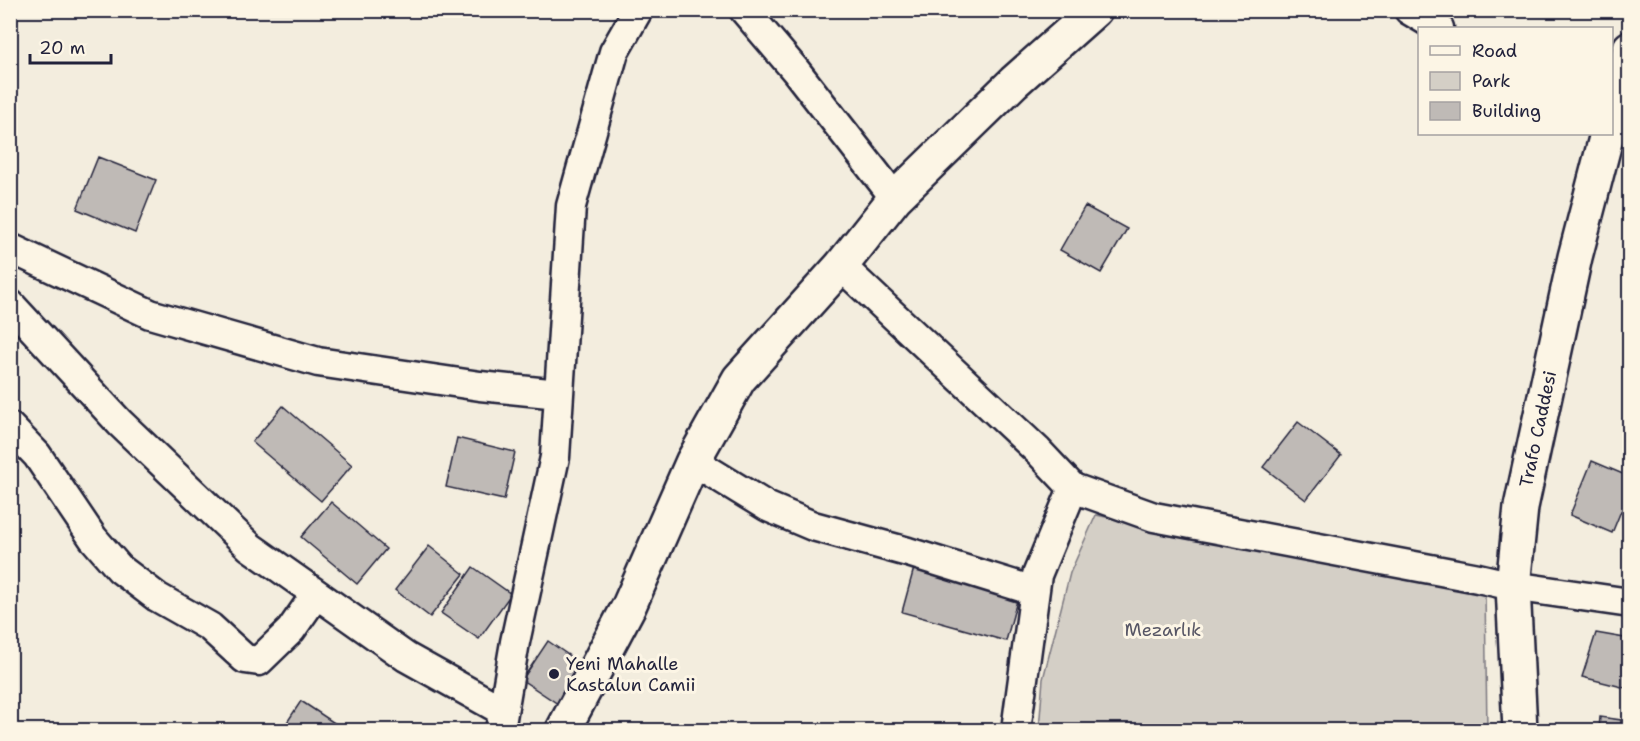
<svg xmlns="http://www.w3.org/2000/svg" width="1640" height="741" font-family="'Shantell Sans',sans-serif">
  <rect width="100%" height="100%" fill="#f3edde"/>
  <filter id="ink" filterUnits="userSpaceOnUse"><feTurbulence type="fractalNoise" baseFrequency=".0167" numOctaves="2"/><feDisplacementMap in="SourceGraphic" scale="12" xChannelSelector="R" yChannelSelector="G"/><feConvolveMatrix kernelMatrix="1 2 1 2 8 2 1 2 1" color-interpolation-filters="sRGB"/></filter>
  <g filter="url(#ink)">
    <path fill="#d4cfc6" stroke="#7b7880" stroke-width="1.5" d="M1096 515 1485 592 1487 730H1039L1043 679 1070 573Z"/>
    <path fill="#bfbab6" stroke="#22223b" stroke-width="1.5" d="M98 157 156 180 135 233 77 209Z
      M1085 206 1127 229 1101 273 1060 250Z
      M283 406 352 465 321 501 252 442Z
      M1298 422 1341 455 1306 500 1263 467Z
      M457 438 515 452 504 500 446 487Z
      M1592 461 1630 477V514L1621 511 1612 533 1570 515Z
      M331 502 386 549 357 584 301 537Z
      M429 546 464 574 430 617 395 590Z
      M473 567 511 594 479 639 441 613Z
      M914 568 1018 597 1006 641 902 612Z
      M1596 633 1630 639V689L1582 677Z
      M548 641 587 668 561 706 522 680Z
      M301 701 345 730H282Z
      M1600 717 1621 720 1620 730H1627H1586V727L1599 729Z"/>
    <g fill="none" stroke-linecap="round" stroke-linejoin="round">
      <g stroke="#22223b" stroke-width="33">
        <path id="street" d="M744 10 796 71 895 198
          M1409 10 1439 28
          M10 248 150 314 318 362 480 386 559 394
          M841 266 1038 451 1073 488 1154 517 1478 578 1513 586 1630 603
          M10 304 120 423 250 547 406 657 503 711
          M10 427 37 455 93 538 120 569 157 597 210 627 245 659 259 661 291 630 316 594
          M693 461 768 507 813 526 908 552 1034 591
          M500 730 515 642 555 457 571 206 614 52 638 10
          M1016 730 1037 575 1073 488"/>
      </g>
      <g stroke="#22223b" stroke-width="38">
        <path id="secondary" d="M1612 118 1630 48
          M563 730 629 606 693 461 739 379 841 266 895 198 1014 82 1095 10
          M1520 730 1513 586 1521 507 1575 257 1607 134"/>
      </g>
      <use href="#street" stroke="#fcf5e5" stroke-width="28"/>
      <use href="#secondary" stroke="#fcf5e5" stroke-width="33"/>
    </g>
  </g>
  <circle fill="#22223b" stroke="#fcf5e5" stroke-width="2" cx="554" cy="674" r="6"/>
  <g text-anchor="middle" stroke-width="6" stroke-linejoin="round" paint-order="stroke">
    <g font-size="18" fill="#22223b" stroke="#fcf5e5">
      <text transform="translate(1538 429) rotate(-78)" y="6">Trafo Caddesi</text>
    </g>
    <g font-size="18" fill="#575665" stroke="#fcf5e5">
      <text x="1163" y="636">Mezarlık</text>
    </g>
    <g font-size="18" fill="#22223b" stroke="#fcf5e5" text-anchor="start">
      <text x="566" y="670">Yeni Mahalle<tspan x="566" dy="21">Kastalun Camii</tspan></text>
    </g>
  </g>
  <rect width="1640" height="741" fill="none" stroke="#fcf5e5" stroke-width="36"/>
  <rect x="18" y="18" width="1604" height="705" fill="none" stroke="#22223b" stroke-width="2" filter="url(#ink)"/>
  <rect x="1418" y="27" width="195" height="108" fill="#fcf5e5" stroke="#a5a1a1" stroke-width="1.5"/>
  <rect x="1430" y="46" width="30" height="9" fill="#fcf5e5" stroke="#a5a1a1" stroke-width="1.5"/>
  <text x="1472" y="57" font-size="18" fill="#22223b">Road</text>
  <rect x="1430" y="72" width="30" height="18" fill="#d4cfc6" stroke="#a5a1a1" stroke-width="1.5"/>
  <text x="1472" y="87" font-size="18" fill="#22223b">Park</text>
  <rect x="1430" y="102" width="30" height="18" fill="#bfbab6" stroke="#a5a1a1" stroke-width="1.5"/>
  <text x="1472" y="117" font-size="18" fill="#22223b">Building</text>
  <path d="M30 54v9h81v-9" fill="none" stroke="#22223b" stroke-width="3"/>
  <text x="39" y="54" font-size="18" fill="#22223b" stroke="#fcf5e5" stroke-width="4.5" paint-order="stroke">20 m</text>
</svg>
